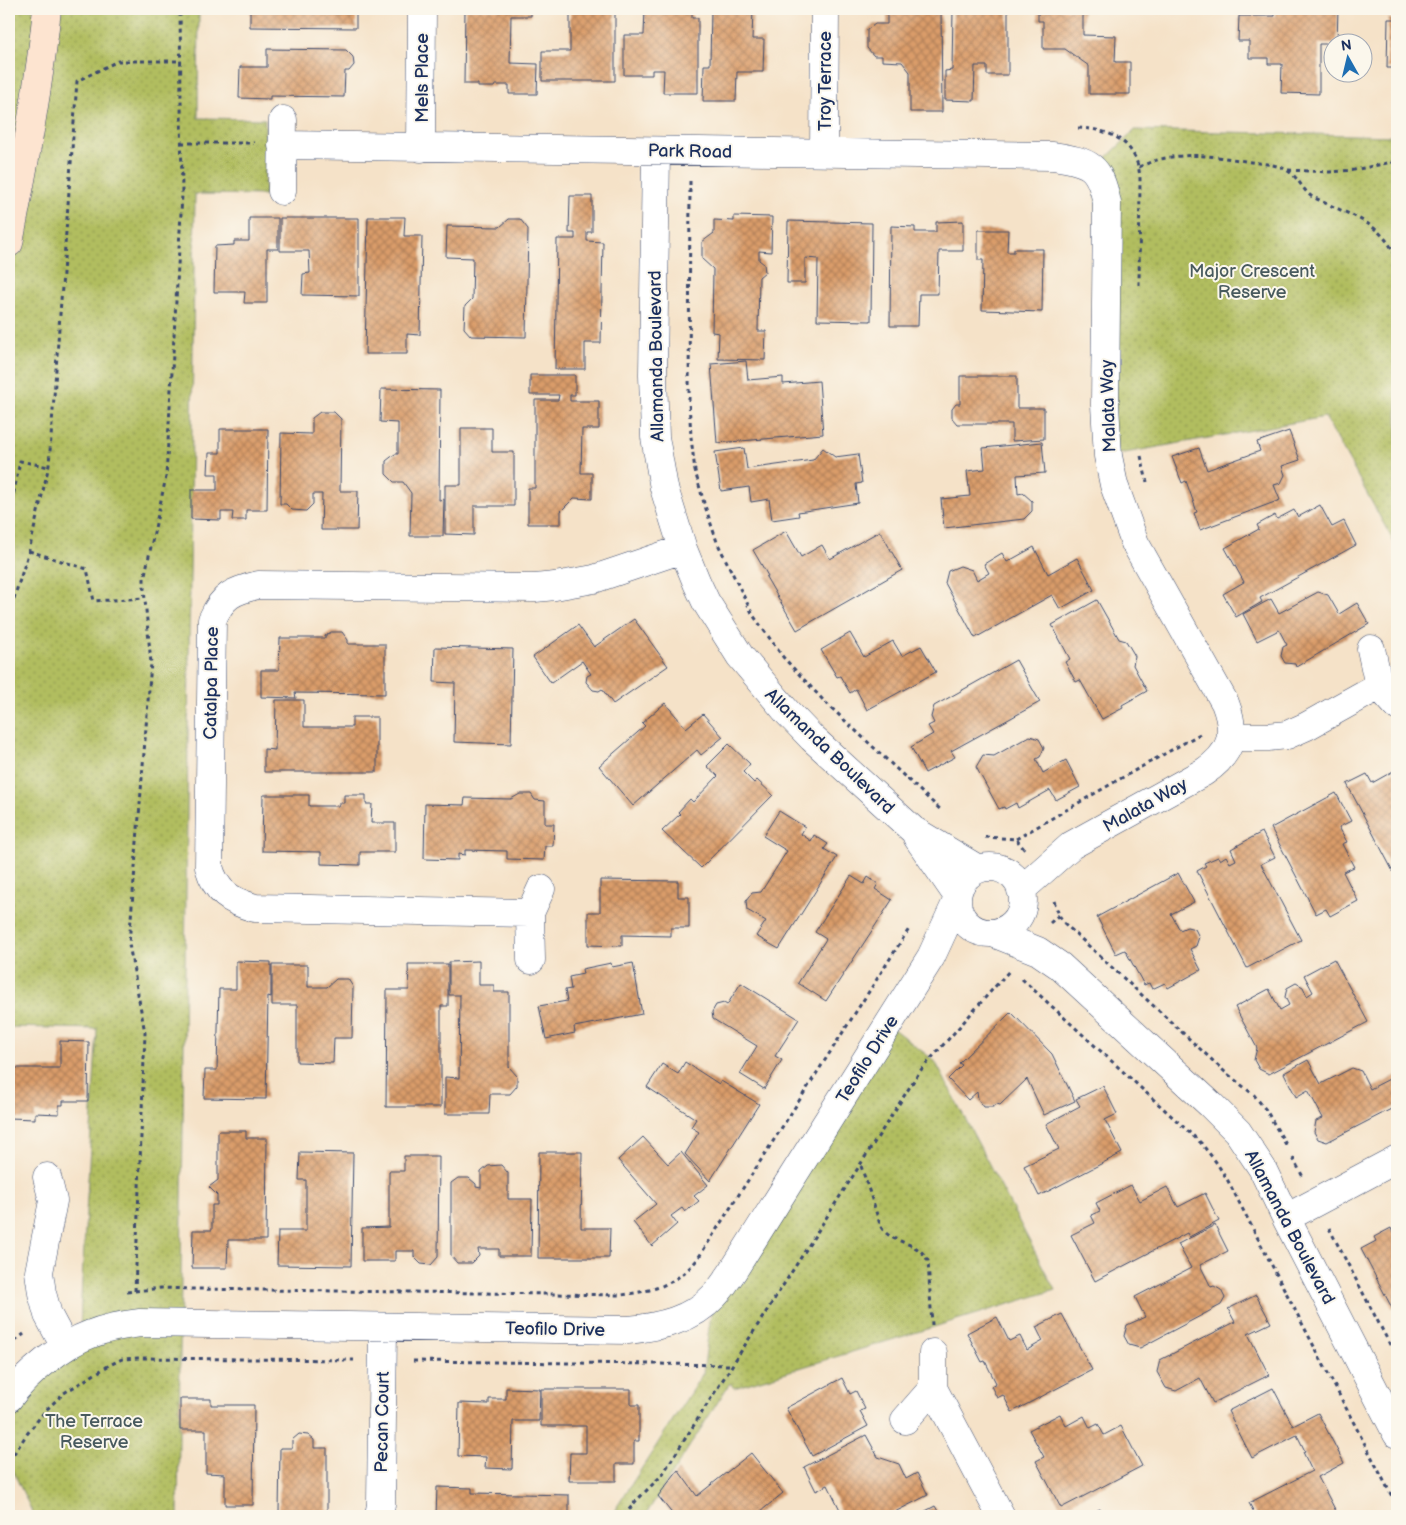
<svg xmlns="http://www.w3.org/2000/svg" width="1406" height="1525" font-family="'Balsamiq Sans',sans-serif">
  <defs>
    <pattern id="grass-dots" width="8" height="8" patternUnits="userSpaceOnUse" patternTransform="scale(1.25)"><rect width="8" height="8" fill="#b1bd5f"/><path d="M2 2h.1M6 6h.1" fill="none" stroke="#8f9a52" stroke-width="1.8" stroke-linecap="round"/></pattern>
    <pattern id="building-cross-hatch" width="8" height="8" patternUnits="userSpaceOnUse" patternTransform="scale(1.25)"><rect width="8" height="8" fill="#da9c69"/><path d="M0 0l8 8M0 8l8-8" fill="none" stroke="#b0805a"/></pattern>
  </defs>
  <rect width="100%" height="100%" fill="#fbf7ec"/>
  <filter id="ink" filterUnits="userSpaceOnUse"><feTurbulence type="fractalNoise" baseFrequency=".02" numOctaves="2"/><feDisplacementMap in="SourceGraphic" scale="10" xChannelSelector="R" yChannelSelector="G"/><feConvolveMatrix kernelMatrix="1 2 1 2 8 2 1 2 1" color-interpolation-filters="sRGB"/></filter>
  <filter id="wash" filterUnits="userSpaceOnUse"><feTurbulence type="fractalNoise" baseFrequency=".0096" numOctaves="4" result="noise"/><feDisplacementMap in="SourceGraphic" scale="20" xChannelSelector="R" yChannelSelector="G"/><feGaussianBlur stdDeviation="1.12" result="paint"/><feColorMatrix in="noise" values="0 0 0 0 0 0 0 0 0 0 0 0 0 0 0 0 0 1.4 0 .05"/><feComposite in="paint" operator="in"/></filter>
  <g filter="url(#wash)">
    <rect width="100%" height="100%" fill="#f5e2c8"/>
    <path fill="url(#grass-dots)" stroke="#66765e" d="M9 9H199L198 118 265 119V195L195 194 178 1516H34L13 1471 9 1468V1398L80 1339 81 1297 97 1029 9 1027Z
      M1135 130 1397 136V548L1325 417 1108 456 1095 169Z
      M888 1025 935 1061 1055 1290 734 1388 730 1383 645 1516H611L703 1373 713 1297Z"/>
    <g id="blocks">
      <path fill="url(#building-cross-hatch)" d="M250 9H356V28L250 27Z
        M465 9H531V16H511L510 63 538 64 537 94H509V85H495L494 87H478V84H464Z
        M570 9H615V81H542V51H570Z
        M645 9H692V18H698V93H663L664 70H652V75H624V35H644Z
        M711 9H753L752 39H764L763 72H737L736 101H703L704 65H710Z
        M887 9H941L942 112H910V72L902 62 882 61V56H874L867 48V30L875 24H887Z
        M953 9H1008V75H987V66H975L974 101 945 100V71L952 70Z
        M1038 9H1083V35L1116 36 1115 62H1130V94H1089V66L1065 49H1043V21H1038Z
        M1275 9H1338L1337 42H1334V44H1319V94L1281 93 1282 64H1268V58H1249V41H1238L1239 16H1275Z
        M1388 19H1397V68H1387Z
        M267 49 346 50 353 57 354 65 349 71H345L344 97 270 96V99L239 98 240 67H267Z
        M570 196H592V232H587V241L603 242 601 343H585V369H555L557 239H575V233H569Z
        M734 216 772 217 771 252 759 251V260L764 264 765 272 759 277 758 331H766L765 360 718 359 719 333 712 332 713 269 702 259V242L714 233V220L734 221Z
        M368 217H405L404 236H422L420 335 407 334V354H365Z
        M249 218H278V249H267V303H244L245 292H214L215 246 234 245V241H249Z
        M280 218H359V296L302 295 303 274 310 273 309 251H280Z
        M509 219H520L528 229 526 337 471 336 464 328 465 306 472 299 473 258 446 257 447 226 500 227Z
        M788 221 872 223 871 321 817 320 818 259 805 258V283H787Z
        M963 221V251H939L938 294H919L918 326H890L891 226 915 227V232H936V222Z
        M978 230H1008L1007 252H1014V249H1043L1042 312 982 310 983 260H978Z
        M746 361 748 380 783 377V384L819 381 823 434 717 443 711 364Z
        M530 375H575V395H570V401H599V429H582L581 473H592V499L574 498 561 511V524H528V488H535V400H558L559 395H530Z
        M960 376H1017V408H1044V439L1012 441V424H957L952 418V409L956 404H960Z
        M381 389 440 390 439 500 444 499 443 536H410L411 493 403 482H394L386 474V461L395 454H398V423L380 422Z
        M320 412H334L341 419 340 491H358L357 530H321L322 494H313V504L306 511 292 510 286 504H280L281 433 312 434V418Z
        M461 428H492V452H514V506H474V535L445 534V485H461Z
        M220 429H268L267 510H246V520H232L233 512H221V520L191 519V490H217V474H208L209 453H220Z
        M1289 431 1300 460 1282 466 1285 475 1281 483 1274 485 1280 500 1200 530 1194 513 1197 512 1186 481 1182 483 1172 457 1199 448 1207 470 1260 451 1257 442Z
        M1042 442 1045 473 1017 475 1018 494 1023 493 1032 501V511L1024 519 944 528 941 499 970 496 967 471 985 469 983 448Z
        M744 448 747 469 813 460 823 448 835 457 858 454 862 483 856 484 858 503 798 512 799 516 772 520 769 499 751 502 749 487 721 491 715 452Z
        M1320 505 1332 527 1344 521 1356 545 1260 598 1262 602 1236 617 1223 594 1244 582 1225 548 1259 529 1257 525 1275 515 1277 519 1294 510 1298 517Z
        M786 531 801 557 822 545 830 559 880 531 902 570 797 630 766 577 768 576 753 550Z
        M1034 547 1048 574 1077 558 1094 590 1060 609 1052 595 975 638 945 583 948 571 960 566 972 570 977 580 989 573 984 564 1002 553 1007 562Z
        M1318 592 1328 595 1339 614 1357 603 1369 624 1296 667 1295 664 1285 663 1281 656 1283 647 1287 645 1279 630 1257 641 1243 614 1271 599 1279 613Z
        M1097 600 1119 639 1126 641 1135 656 1133 665 1147 691 1122 705 1123 708 1102 719 1080 680 1076 682 1065 662 1070 659 1052 625Z
        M634 619 668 666 613 704 602 689 599 691 593 690 586 682 587 676 591 674 582 661 551 683 533 657 578 625 594 647Z
        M331 632H342L348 640V644H385V694L295 693 296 698 261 697V670H279L280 638H325V636Z
        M850 633 864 657 893 641 902 656 921 646 936 672 867 710 856 689 850 693 840 676 837 677 821 650Z
        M435 647 513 649 511 744 454 742 455 683 434 682Z
        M1016 660 1040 702 951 751 955 757 925 773 911 747 933 734 928 726 934 723 931 717 934 706Z
        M276 700H304V727H352V717H377V772H264V749L275 750Z
        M665 703 686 728 703 714 723 737 701 755 697 750 633 806 599 766 645 726 642 723Z
        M1030 736 1039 739 1044 748 1040 757 1036 759 1043 773 1066 760 1080 787 1056 800 1050 790 1018 808 1016 803 1005 809 1004 807 999 809 976 767 983 755 994 756Z
        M729 744 750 764 743 772 754 783 757 780 773 795 701 868 662 831 680 814 678 812 690 799 693 802 718 776 707 766Z
        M1397 769V879L1347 784 1367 774 1372 783Z
        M1336 793 1351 821 1339 827 1347 842 1342 844 1354 867 1343 872 1358 901 1330 916 1326 909 1316 914 1271 828Z
        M520 794H531L535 800 545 801V824H554L553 846H545L544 860 507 859V851L465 850V855L458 854V860L424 859 425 804 464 805 465 798 511 799Z
        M263 795H309V806H339V803H344V795H366V804H372L371 823H395V852H360V865L321 864V852L262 851Z
        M779 811 805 827 801 834 811 841 814 835 828 844 824 849 837 857 779 949 756 936 766 921 747 910 746 901 752 893 761 892 787 851 763 836Z
        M1262 832 1275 857 1261 864 1301 940 1247 968 1197 871 1206 866 1204 863 1218 857 1220 860 1226 856 1230 863 1236 860 1231 849Z
        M1178 873 1194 902 1171 914 1180 930 1187 927 1195 929 1199 937 1196 946 1190 949 1201 970 1168 988 1165 983 1152 989 1149 983 1144 985 1125 950 1116 954 1097 917Z
        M851 876 864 884 868 877 878 884 875 889 892 900 826 1001 798 983 826 939 815 932Z
        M600 880 678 881V897H689V928H671V936L622 935V946L588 945V912H600Z
        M1334 959 1368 1022 1269 1074 1259 1069 1254 1060 1257 1048 1235 1007 1269 989 1280 1010 1289 1005 1285 997 1287 988 1296 983 1303 987 1307 996 1313 992 1304 975Z
        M236 961 271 962V997L268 996 266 1099 204 1098 205 1070H217L219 989H236Z
        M479 961V985H494V992H509V1067L517 1076V1086L510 1094H490L489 1114H445V1077L459 1078 460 995H449V962Z
        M611 963 612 967 633 963 642 1014 574 1027 575 1033 546 1039 539 1006 567 1001 565 990 571 989 569 977 583 974 582 969Z
        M408 964H448V1006H441V1107H386L387 990H409Z
        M272 965H308V987H327L336 979H348L353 987 352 1038H334L333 1063 297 1062V1005H272Z
        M741 983 799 1019 775 1056 782 1060 764 1089 740 1074 757 1046 713 1019 712 1012 716 1005 724 1003 727 1005Z
        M1011 1012 1052 1054 1075 1101 1044 1115 1027 1079 1000 1105 997 1104 993 1107H984L978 1099 977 1092 968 1100 948 1079 962 1065 959 1063Z
        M60 1041 89 1042 88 1101H63V1105H59V1114L35 1113V1119L9 1118V1068H60Z
        M1308 1060 1321 1084 1352 1068 1361 1071 1370 1089 1397 1075V1106L1327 1142 1318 1139 1314 1132 1316 1121 1323 1118 1308 1090 1296 1097 1284 1073Z
        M685 1062 719 1084 721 1081 759 1104 710 1181 685 1154 699 1132 691 1127 696 1119 647 1087 662 1064 678 1074Z
        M1103 1086 1117 1114 1105 1120 1122 1153 1039 1196 1024 1166 1059 1149 1046 1124 1080 1106 1076 1099Z
        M218 1131H246V1138H267L266 1240H228L227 1268H192L193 1230H212V1205H217V1195L209 1187 218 1180Z
        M643 1137 668 1164 681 1152 708 1185 694 1196 699 1201 685 1212 682 1208 671 1216 677 1224 652 1246 633 1222 656 1204 618 1160Z
        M300 1152 353 1153 351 1266 277 1265 278 1231H306V1180H299Z
        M539 1152H582L581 1228H610L609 1258H538Z
        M404 1156H439L438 1257 431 1265 421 1264 414 1257V1251H395V1261H362V1228L389 1227V1171H404Z
        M501 1165 508 1173V1199H532L531 1256H499V1249H478L479 1256 472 1263H457L451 1256V1183L458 1178H469L476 1184V1187L481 1188V1172L488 1166Z
        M1131 1185 1140 1201 1167 1187 1178 1207 1205 1193 1219 1221 1189 1237 1187 1233 1095 1281 1071 1235 1095 1223 1091 1215 1100 1211 1096 1203Z
        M1215 1225 1228 1251 1200 1265 1211 1287 1214 1286 1221 1290 1225 1298 1221 1305 1140 1348 1129 1345 1124 1336 1127 1325 1145 1317 1135 1297 1191 1268 1178 1244Z
        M1391 1228 1393 1233 1397 1231V1306L1392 1308 1361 1249 1376 1241 1374 1237Z
        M1256 1295 1271 1323 1248 1334 1269 1375 1213 1403 1200 1378 1176 1391 1166 1388 1157 1372 1160 1360 1235 1322 1228 1309Z
        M1062 1314 1092 1370 1012 1412 1003 1395 997 1398 991 1386 996 1383 985 1361 982 1362 967 1333 997 1317 1009 1341 1020 1336 1027 1350 1043 1341 1036 1327Z
        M842 1378 850 1394 856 1391 865 1409 860 1411 868 1426 812 1456 786 1408Z
        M506 1388 540 1389 539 1421H513L512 1469 485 1468 486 1457 458 1456 459 1403 489 1404V1399H506Z
        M1273 1388 1293 1426 1318 1413 1344 1463 1318 1477 1338 1515 1335 1516H1256L1249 1503 1312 1471 1303 1452 1305 1451 1297 1435 1252 1458 1228 1411Z
        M541 1389H631V1405H639V1441H634V1464H616V1481H569L570 1453H586V1426H541Z
        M180 1399H211V1405H254L253 1505H225V1474L206 1473V1430H180Z
        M1060 1414 1066 1426 1084 1416 1090 1428 1098 1424 1104 1435 1121 1426 1142 1466 1061 1508 1036 1461 1044 1457 1029 1430Z
        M299 1434 308 1435 314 1440V1448H327V1516H270V1513H279L280 1448H292V1440Z
        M866 1435 878 1457 899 1464 906 1479 917 1473 928 1495 887 1516H843L828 1485 816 1491 804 1467Z
        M751 1453 783 1493 755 1516H674L658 1496 678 1470 697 1496Z
        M437 1487 472 1488V1493L569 1495V1516H436Z
        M935 1506 941 1516H916Z
        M1100 1509 1104 1516H1085Z"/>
    </g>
  </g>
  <g filter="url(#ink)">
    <use href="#blocks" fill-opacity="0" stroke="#3c4a6e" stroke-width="1"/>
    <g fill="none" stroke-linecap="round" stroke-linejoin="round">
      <g stroke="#3c4a6e" stroke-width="29">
        <path id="minor" d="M282 145 1053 156C1090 162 1099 164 1107 203L1105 405 1108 456 1114 485 1135 543 1225 703C1237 734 1232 753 1204 772L1072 845 1021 890
          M421 148 422 9
          M656 151 653 375 655 437 664 488 683 549 697 583 706 602 740 656 787 712 812 738 913 830 978 869
          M824 152 825 9
          M282 191 283 120
          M1371 649 1379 686 1397 706
          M1231 737H1268L1287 735 1307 726 1379 686
          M917 837 957 895
          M957 900a33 33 0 1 1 66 0a33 33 0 1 1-66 0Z
          M530 913 255 908C230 901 216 892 209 867L212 620C223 595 233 591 258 585L535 588 555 586 594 579 683 549
          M993 933 1038 951 1060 966 1211 1105 1238 1132 1262 1168 1286 1218 1397 1434
          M531 960 530 913 541 889
          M47 1177 53 1201 39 1272 42 1293 48 1315 65 1347
          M1286 1218 1397 1159
          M933 1388 1001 1516
          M9 1398C26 1374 63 1344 91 1334 106 1328 123 1325 140 1323L628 1330C659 1327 692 1320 714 1296 721 1289 727 1280 733 1271L931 957 956 903
          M905 1420 933 1388V1353
          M379 1516 381 1504 383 1327"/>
      </g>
      <g stroke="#3c4a6e" stroke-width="29">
        <path id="secondary" d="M9 243C24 165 39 88 47 9"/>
      </g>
      <path stroke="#3c4a6e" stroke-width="3" stroke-dasharray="4 4" stroke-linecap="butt" d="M1078 128C1112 129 1138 143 1140 179L1139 285
        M181 143H254
        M1139 167C1146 164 1153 161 1161 159 1191 152 1221 157 1251 162 1263 164 1278 164 1288 171 1298 177 1302 189 1311 196 1314 198 1318 199 1321 201 1354 217 1382 223 1397 259
        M1288 170 1330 172 1354 170 1397 161
        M690 181 689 401 691 437 695 471 704 503 717 542 753 615 783 657 824 701 917 788 942 811
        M1141 456 1147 482
        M9 517 20 461 49 467
        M29 551 87 569 94 601 144 598
        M9 614 29 551 49 465 77 81 118 61H180
        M985 837 1016 839 1024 849
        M1016 839 1118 780 1200 734
        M1054 901 1059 915 1064 923 1225 1072 1254 1095 1266 1110 1288 1148
        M1050 923 1059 915
        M1022 979 1201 1143 1216 1162 1227 1179 1397 1506
        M1293 1158 1303 1177
        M861 1166 881 1227C893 1246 917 1239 928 1261L932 1325
        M1329 1228 1397 1358
        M135 1291 145 1033 129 944 151 663 144 589V579L166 477 182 195 180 9
        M127 1292 161 1288 194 1289 622 1295C655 1290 674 1286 697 1260L909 929
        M9 1346 24 1334
        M413 1361 732 1365
        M9 1461 27 1434 45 1411 64 1393 108 1366 122 1359 138 1358 354 1360
        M624 1516 635 1502 662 1475 920 1071 1009 971"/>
      <use href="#minor" stroke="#fff" stroke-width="28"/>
      <use href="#secondary" stroke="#fde4d0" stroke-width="28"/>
    </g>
  </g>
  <g text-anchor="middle" stroke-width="4" stroke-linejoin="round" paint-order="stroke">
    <g font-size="18" fill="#1b2f5e" stroke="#fbf7ec">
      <text transform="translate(422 78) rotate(-90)" y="6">Mels Place</text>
      <text transform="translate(825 81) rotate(-90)" y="6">Troy Terrace</text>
      <text transform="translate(690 151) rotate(1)" y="6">Park Road</text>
      <text transform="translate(656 356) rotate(-91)" y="6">Allamanda Boulevard</text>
      <text transform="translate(1108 406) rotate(-92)" y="6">Malata Way</text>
      <text transform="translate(211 683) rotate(-89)" y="6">Catalpa Place</text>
      <text transform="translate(830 751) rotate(44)" y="6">Allamanda Boulevard</text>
      <text transform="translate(1145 805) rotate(-29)" y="6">Malata Way</text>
      <text transform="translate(867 1059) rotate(-58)" y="6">Teofilo Drive</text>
      <text transform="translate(1290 1227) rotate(62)" y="6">Allamanda Boulevard</text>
      <text transform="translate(555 1329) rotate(1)" y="6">Teofilo Drive</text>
      <text transform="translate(382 1422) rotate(-89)" y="6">Pecan Court</text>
    </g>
    <g font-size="18" fill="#485a5e" stroke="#fbf7ec">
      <text x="1252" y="277">Major Crescent<tspan x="1252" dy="21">Reserve</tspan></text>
      <text x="94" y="1427">The Terrace<tspan x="94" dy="21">Reserve</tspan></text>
    </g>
  </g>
  <rect width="1406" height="1525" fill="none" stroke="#fbf7ec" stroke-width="30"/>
  <g transform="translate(1348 58) rotate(352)"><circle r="24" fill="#fbf7ec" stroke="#a1a7b3"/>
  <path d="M0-4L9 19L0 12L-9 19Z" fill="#1f6fb2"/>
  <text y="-8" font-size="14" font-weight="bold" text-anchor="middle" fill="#1b2f5e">N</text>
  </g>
</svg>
